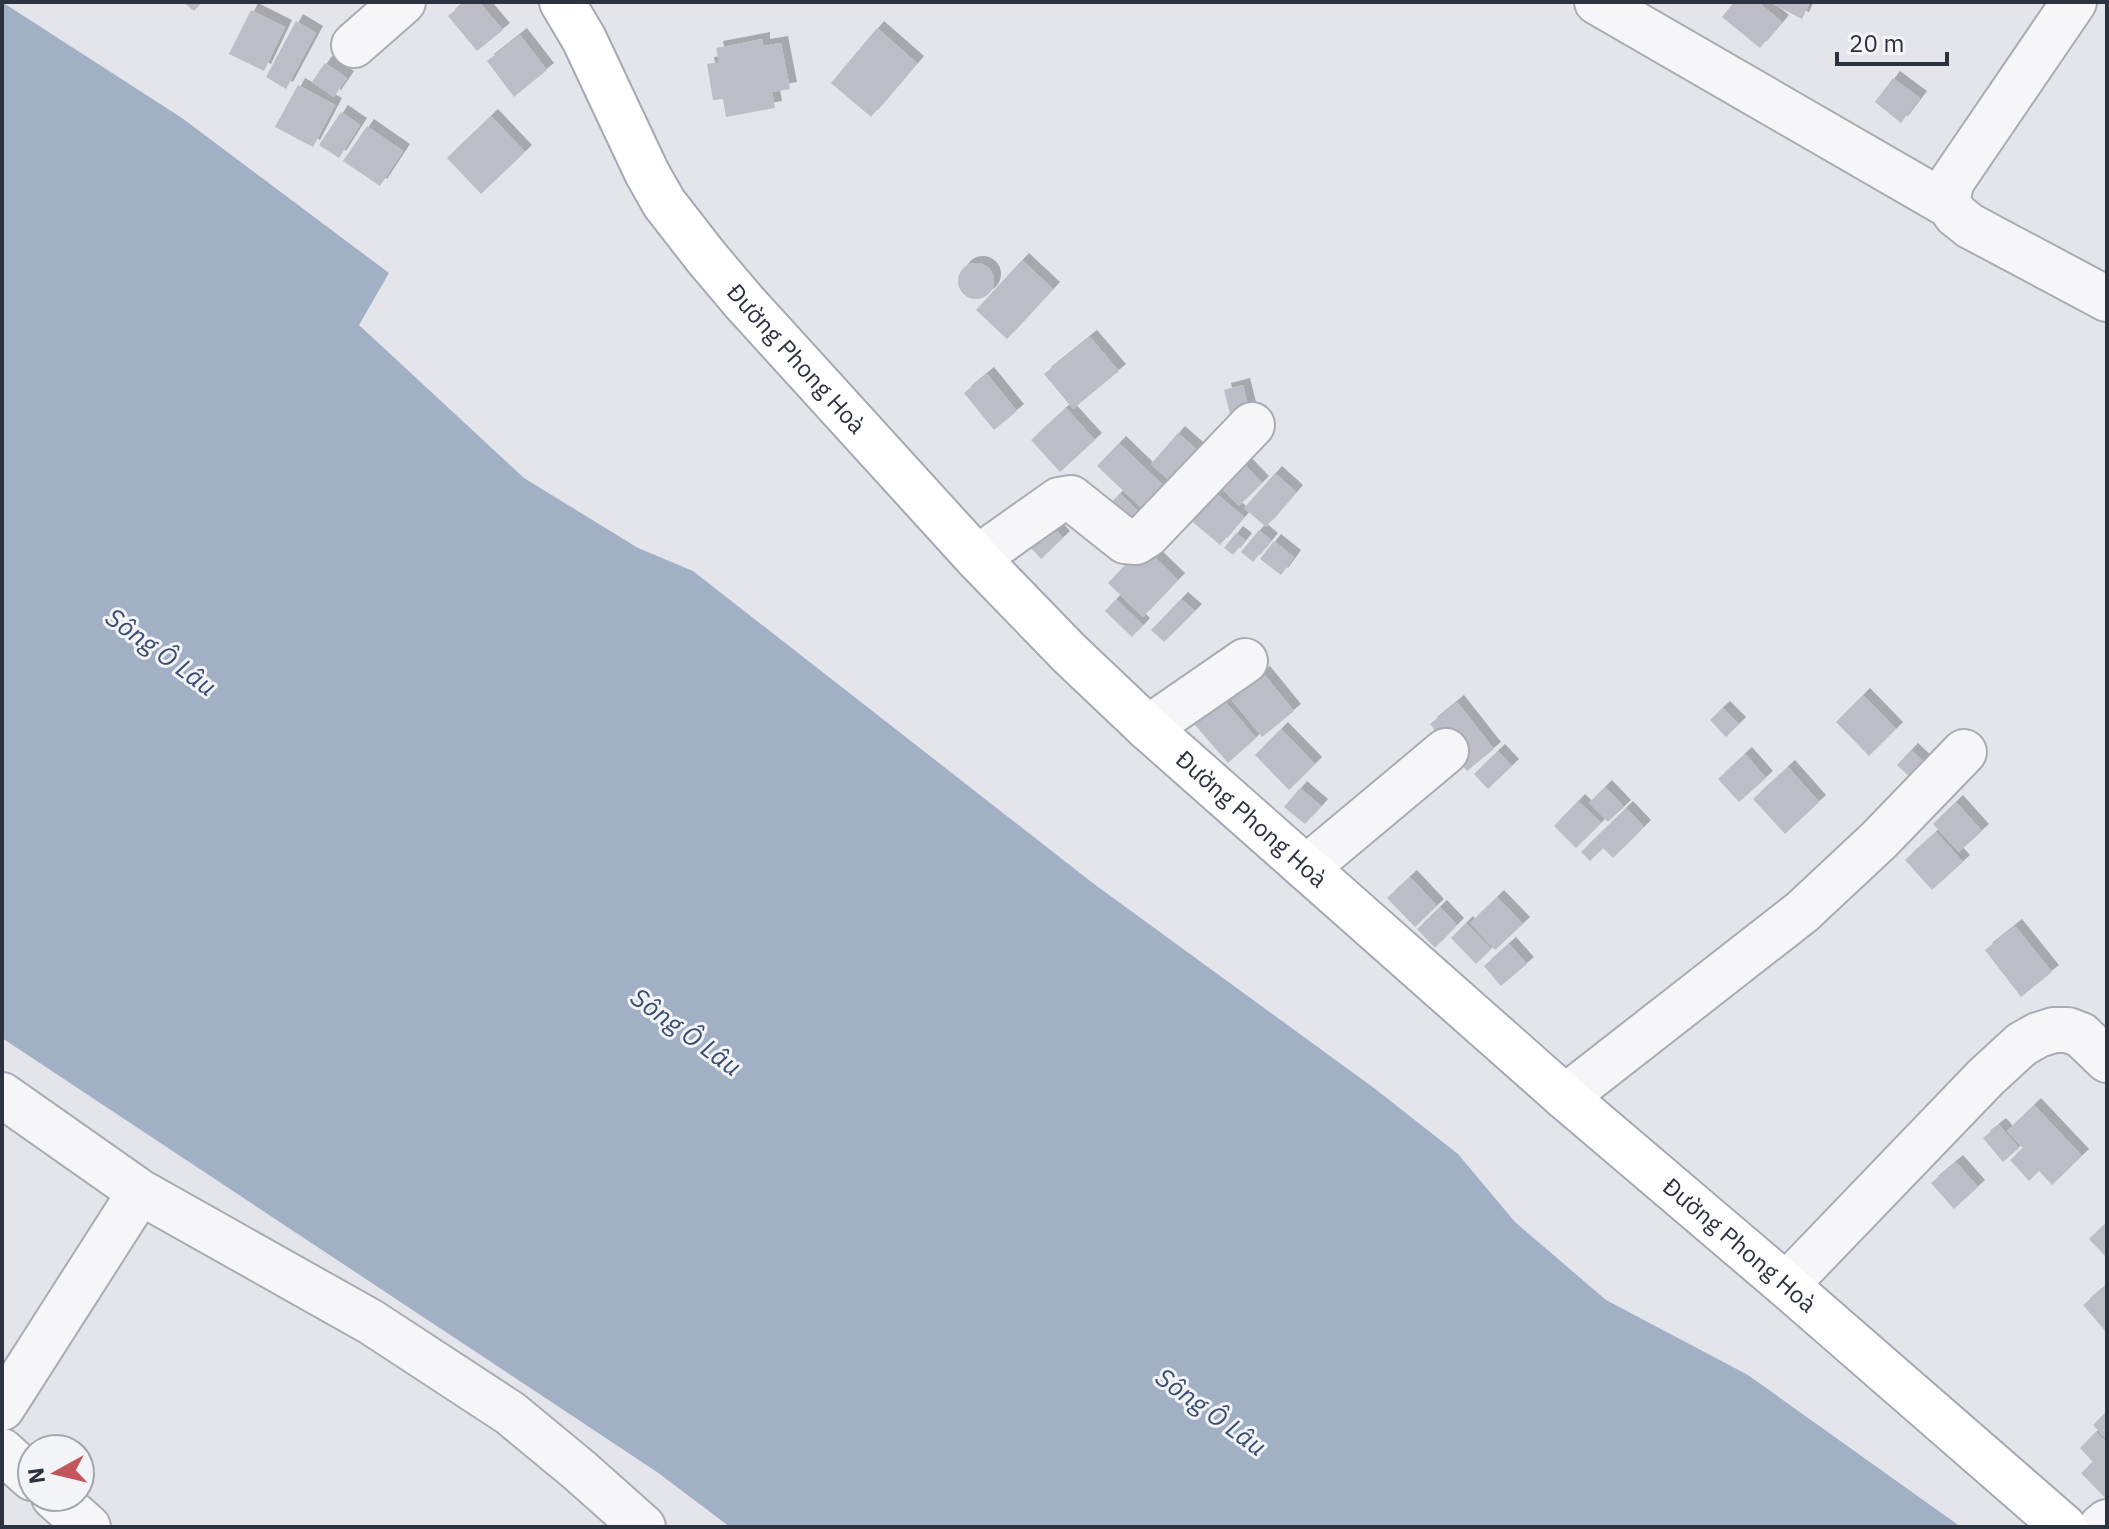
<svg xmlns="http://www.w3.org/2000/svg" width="2109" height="1529" font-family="'IBM Plex Sans',sans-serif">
  <defs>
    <filter id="shadow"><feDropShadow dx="7" dy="-7" stdDeviation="0" flood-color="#0004"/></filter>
  </defs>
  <rect width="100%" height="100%" fill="#e3e5ea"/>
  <path fill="#a2b0c6" d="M2 2 182 118 389 273 359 325 524 478 638 548 693 571 1094 884 1374 1088 1458 1154 1515 1222 1606 1300 1748 1375 1961 1527H730L657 1472 2 1038Z"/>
  <path fill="#bbbec6" filter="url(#shadow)" d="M183 2H202L194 11Z
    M465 2H479L503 30 477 51 448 16Z
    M1734 2H1758L1782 22 1760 48 1722 17Z
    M1769 2H1810L1802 19Z
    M251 10 285 27 264 71 229 54Z
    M296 21 316 33 286 89 266 77Z
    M877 28 917 63 871 117 831 83Z
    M520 35 547 70 514 97 487 61Z
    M763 39V46L781 43 790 89 772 92 775 108 726 117 723 99 713 100 707 64 719 62 716 48Z
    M325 63 347 78 334 97 312 82Z
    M1893 78 1920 98 1901 123 1875 102Z
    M298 85 335 105 313 147 275 127Z
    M341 112 360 125 339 158 319 145Z
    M491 116 525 152 481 194 447 158Z
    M367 126 403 151 380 186 343 161Z
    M1022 260 1053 289 1007 339 976 310Z
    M958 281a18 18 0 1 1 36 0a18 18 0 1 1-36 0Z
    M1090 337 1119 371 1073 409 1044 374Z
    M987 374 1017 411 994 430 964 393Z
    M1243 385 1250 413 1231 418 1224 390Z
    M1066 408 1095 440 1060 472 1031 440Z
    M1178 433 1203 455 1175 486 1151 464Z
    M1119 443 1170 492 1149 515 1097 466Z
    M1240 460 1262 483 1239 506 1217 483Z
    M1275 473 1296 492 1266 527 1244 508Z
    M1213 491 1244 517 1220 545 1189 519Z
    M1120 493 1146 519 1133 532 1107 507Z
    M1044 517 1063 538 1041 559 1022 538Z
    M1259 530 1271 540 1253 562 1241 552Z
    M1236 533 1245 540 1233 555 1224 548Z
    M1274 541 1294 557 1281 575 1260 559Z
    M1143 546 1178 580 1143 617 1108 583Z
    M1116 599 1143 625 1132 637 1105 611Z
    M1181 599 1195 611 1164 642 1151 630Z
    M1263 673 1294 711 1262 737 1231 699Z
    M1217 692 1256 738 1228 763 1188 717Z
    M1863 695 1896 729 1869 756 1836 722Z
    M1457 702 1494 749 1467 771 1430 724Z
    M1723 708 1739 724 1726 737 1710 720Z
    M1281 729 1315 764 1289 790 1255 755Z
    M1911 750 1928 766 1914 781 1897 765Z
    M1498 751 1512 766 1488 789 1474 774Z
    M1745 754 1766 778 1739 802 1718 779Z
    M1788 767 1819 802 1785 834 1753 799Z
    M1605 787 1624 807 1608 822 1589 803Z
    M1300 788 1321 806 1305 824 1284 807Z
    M1578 801 1601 823 1576 848 1554 826Z
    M1956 802 1982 831 1959 852 1933 824Z
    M1626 808 1644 827 1613 858 1603 848 1590 861 1581 852Z
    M1936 832 1963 862 1932 890 1905 860Z
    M1410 877 1437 906 1415 927 1387 898Z
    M1497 897 1523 924 1495 950 1470 923Z
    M1440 907 1457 925 1435 948 1417 929Z
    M1466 923 1491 949 1476 964 1451 938Z
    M2015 926 2052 972 2021 997 1985 950Z
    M1509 944 1527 964 1501 986 1484 966Z
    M2034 1105 2082 1156 2052 1185 2039 1171 2029 1181 2010 1160 2023 1148 2007 1131Z
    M1999 1125 2019 1148 2003 1162 1983 1138Z
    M1956 1162 1978 1187 1954 1209 1931 1183Z
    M2107 1222V1258L2089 1239Z
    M2107 1285V1333L2083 1305Z
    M2107 1411V1440L2093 1425Z
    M2096 1432 2107 1443V1500L2081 1473 2093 1462 2080 1448Z"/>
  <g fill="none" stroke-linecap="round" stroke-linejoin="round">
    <g stroke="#a9acb4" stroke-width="48">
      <path id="minor" d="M1597 2 1950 206 1956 215 1970 226 2107 299
        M354 45 403 2
        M1950 206 1948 197 1952 181 2074 2
        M977 558 1059 500 1071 498 1125 541 1136 542 1147 535 1252 425
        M1148 728 1245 661
        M1306 868 1446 751
        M2 1095 140 1192 371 1322 510 1413 579 1470 643 1527
        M1565 1097 1802 912 1879 840 1964 752
        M1786 1285 1986 1077 2022 1044 2038 1035 2054 1030H2068L2081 1035 2107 1060
        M2 1408 140 1192
        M2 1451 32 1478
        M54 1497 88 1527
        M2101 1527 2107 1522"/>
    </g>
    <g stroke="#a4a9b5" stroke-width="48">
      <g id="major">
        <path id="s1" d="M562 2 584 39 647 173 664 203 706 257 744 302 977 558 1069 653 1148 728 1565 1097 1786 1285 2064 1527"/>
      </g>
    </g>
    <use href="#minor" stroke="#f6f6f9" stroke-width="44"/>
    <use href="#major" stroke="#fff" stroke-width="44"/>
  </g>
  <g text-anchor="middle" stroke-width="6" stroke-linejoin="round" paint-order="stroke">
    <g font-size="24" fill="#2d3241" stroke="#f3f4f7">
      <text dy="8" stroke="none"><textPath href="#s1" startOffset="430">Đường Phong Hoà</textPath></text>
      <text dy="8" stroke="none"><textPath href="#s1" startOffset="1078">Đường Phong Hoà</textPath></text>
      <text dy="8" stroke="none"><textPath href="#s1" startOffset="1726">Đường Phong Hoà</textPath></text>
    </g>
    <g font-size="26" font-style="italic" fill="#3b4d71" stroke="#f3f4f7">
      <text transform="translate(161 652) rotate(36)" y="9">Sông Ô Lâu</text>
      <text transform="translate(686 1032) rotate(36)" y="9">Sông Ô Lâu</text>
      <text transform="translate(1211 1412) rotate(36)" y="9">Sông Ô Lâu</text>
    </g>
  </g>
  <rect width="2109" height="1529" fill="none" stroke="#2d3241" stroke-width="8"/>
  <g transform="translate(56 1473) rotate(262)"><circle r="38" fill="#f3f4f7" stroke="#a4a6ae" stroke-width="2"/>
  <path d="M0-6L14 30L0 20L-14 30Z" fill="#c2565b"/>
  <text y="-12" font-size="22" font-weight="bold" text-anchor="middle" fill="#2d3241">N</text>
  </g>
  <path d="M1837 52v12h110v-12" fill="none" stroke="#2d3241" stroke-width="4"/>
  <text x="1849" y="52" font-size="24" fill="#2d3241" stroke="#f3f4f7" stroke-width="6" paint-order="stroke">20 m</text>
</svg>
